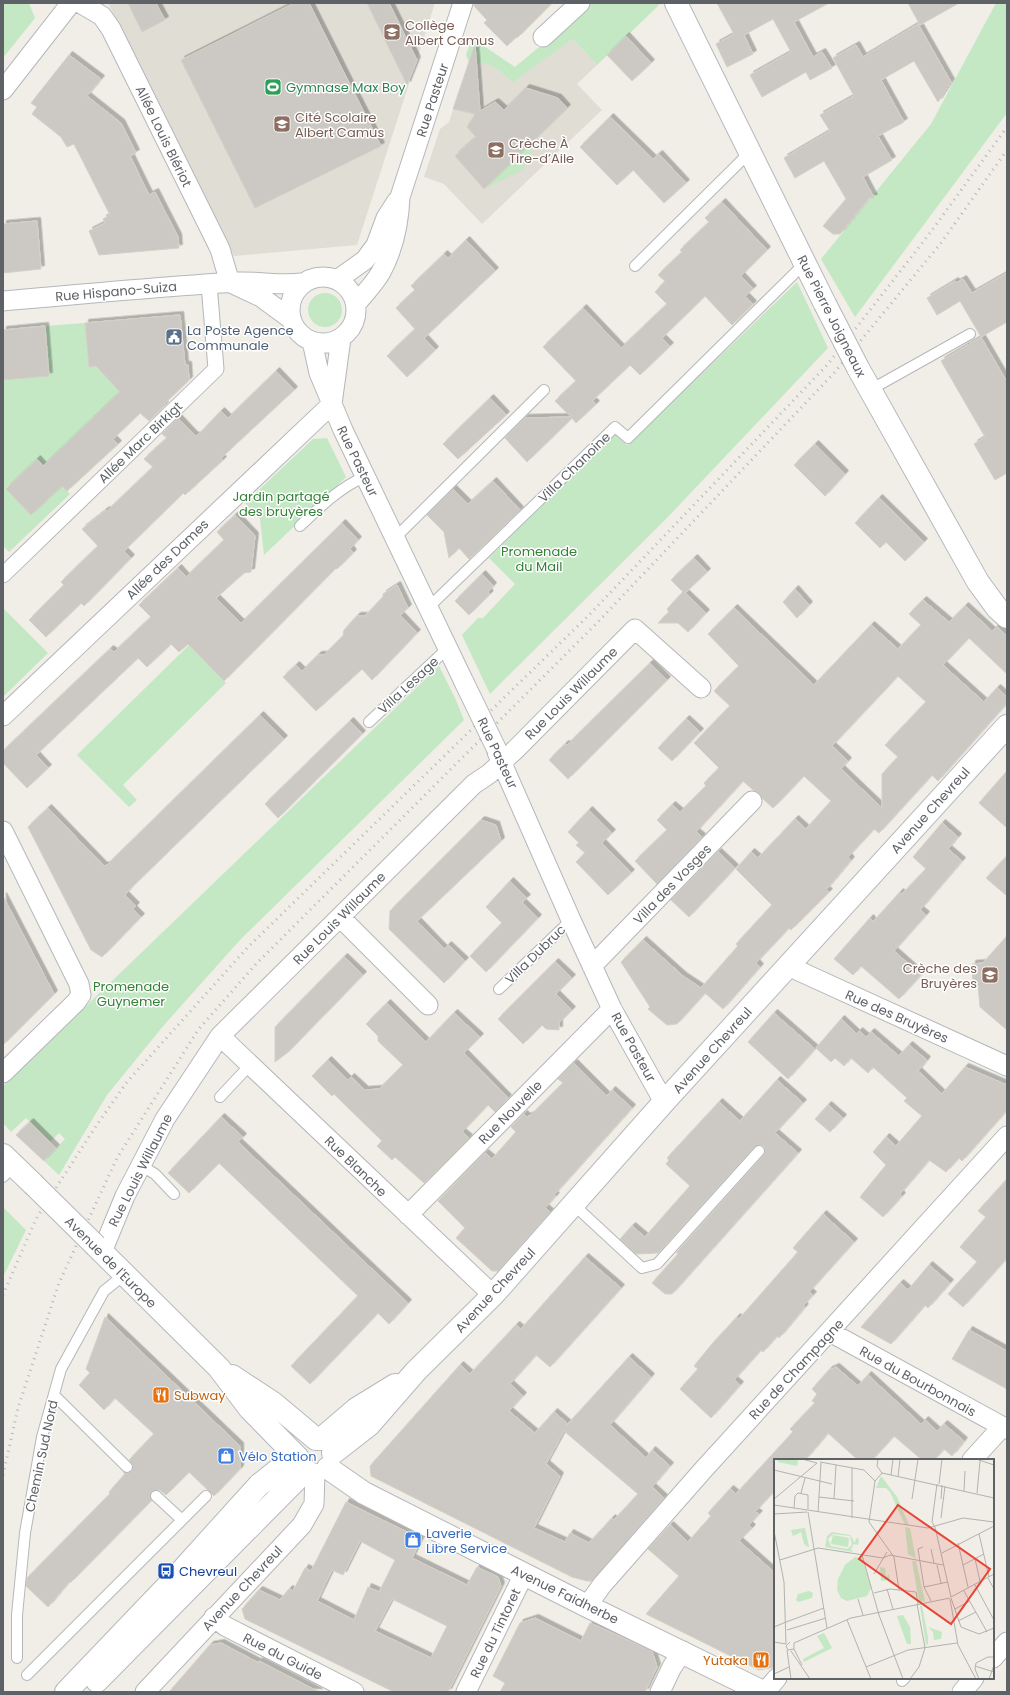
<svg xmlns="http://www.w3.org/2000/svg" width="1010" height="1695" font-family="Poppins,sans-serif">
  <defs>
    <filter id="shadow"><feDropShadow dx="3.5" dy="-3.5" stdDeviation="0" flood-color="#0004"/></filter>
  </defs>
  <rect width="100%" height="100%" fill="#f0eee7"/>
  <path fill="#e0ddd5" d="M108 3H435L357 245 234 256Z
    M573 39 597 65 577 84 602 110 482 224 444 184 424 177 440 129 449 122 469 62H485L496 68 513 81Z"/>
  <path fill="#c4e7c4" d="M3 3H29L35 18 3 58Z
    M588 3H658L659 5 597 65 573 39 513 82C495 67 492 62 469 62L466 55 472 38 515 67 544 43Z
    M996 3H1007V113L855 317 821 259 931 124Z
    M528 146 532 154 529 162 519 172 484 189Z
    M797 282 828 348 666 519 490 694 462 635 478 618H483L515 584 489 558 615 434 627 445Z
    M308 310a17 17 0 1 1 34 0a17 17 0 1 1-34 0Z
    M85 323 89 367 96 366 120 392 43 466 37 459 6 488 31 515 62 486 70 494 9 552 3 546V380L49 375 45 326Z
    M327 438 346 477 264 555 260 519 245 503 313 439Z
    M3 608 48 653 3 697Z
    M189 645 226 683 123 785 137 800 129 807 77 755Z
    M439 666 455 698 464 720 240 940 164 1025 107 1095 59 1175 44 1161 65 1139 59 1133 50 1142 26 1118 11 1132 3 1123V1086Z
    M3 1207 26 1230 3 1277Z"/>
  <path fill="#ccc9c4" stroke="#d5d0c5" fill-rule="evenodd" filter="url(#shadow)" d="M128 3H156L165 20 142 32Z
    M294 3H309L381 146 255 208 181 60Z
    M367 3H389L417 60 407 85Z
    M474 3H552L517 38 516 37 507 46 484 23 487 20 474 6Z
    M717 3H829L794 22 813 57 822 52 832 68 810 80 806 72 762 97 750 75 791 52 773 19 744 35 753 54 727 67 716 44 734 34Z
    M908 3H959L920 25Z
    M918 24 951 82 938 102 914 61 881 80 904 122 878 136 892 160 863 177 874 198H869L840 234H833L823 226 846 199 824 161 795 178 784 158 830 131 820 115 854 96 833 58 856 45 863 57Z
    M626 36 651 63 632 81 607 55Z
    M475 44 480 111 495 102 504 110 526 88 558 98 567 108 484 189 455 156 476 137 467 127 475 114 453 109Z
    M69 55 101 79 87 96 121 123 136 153 130 156 149 195 155 192 178 237 179 248 99 255 89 231 105 223 103 219 110 215 74 144 67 147 61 137 32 114 37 107 31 103Z
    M610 117 653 159 659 154 686 183 664 203 633 170 617 185 580 147Z
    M722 202 767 250 741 276 753 289 745 296 753 304 732 325 705 296 662 338 670 346 640 375 630 365 592 401 596 404 576 423 572 418 527 462 505 438 525 418 571 417 555 401 576 381 543 347 583 308 621 348 667 304 655 292 665 281 658 275 682 252 680 250 709 222 705 218Z
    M37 221 41 269 3 273V224Z
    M466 240 495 271 424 338 435 350 407 377 387 356 415 329 396 308 415 290 411 286 444 254 448 258Z
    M1007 273V322L981 337 1007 382V473L995 480 974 444 985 437 941 361 981 337 960 301 937 315 927 298 955 281 956 283 963 279 972 293Z
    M180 315 185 365H188L189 380 164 404 165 405 149 421 140 413 113 439 118 444 67 491 62 486 31 515 6 489 37 459 43 466 120 392 96 366 89 367 85 323Z
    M45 326 49 376 3 380V330Z
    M276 371 294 390 221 458 223 460 185 495 183 493 124 551 131 558 84 606 81 603 46 637 29 620 64 585 61 582 98 546 82 529 106 510 107 511 153 467 144 459 167 438 162 434 178 418 195 436 198 435 221 411 228 418Z
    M490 398 506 415 458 459 443 444Z
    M815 444 845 474 825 496 794 465Z
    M493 481 520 510 469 559 459 548 449 558 444 532 427 515 453 489 468 504Z
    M879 498 924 542 905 561 886 542 880 548 855 523Z
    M235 515 255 536 251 572 244 573 216 598 241 623 342 523 358 540 350 549 353 553 337 569 336 568 224 681 188 644 179 652 171 644 147 667 138 658 36 755 48 768 27 788 3 763V751L110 649 114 652 151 617 139 605 178 568 186 577 224 540 217 532Z
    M694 558 707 572 685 593 706 613 688 632 678 623H658L669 612 667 609 683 592 671 580Z
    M482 574 493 586 488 592 490 594 469 615 455 601Z
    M397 585 408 608 400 615 417 633 372 680 362 669 316 711 283 677 296 665 302 671 318 655H324L343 636 344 630 357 616H365L383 597V594Z
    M795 589 809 605 797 618 783 602Z
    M923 600 949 622 965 606 992 631 997 627 1007 636V674L969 638 943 665 984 702 997 688 1007 697V703L938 781 932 775 879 833 874 829 848 857 851 860 826 890 829 892 791 930 789 928 756 963 760 967 723 1009 705 993 677 1024 667 1025 648 1009 650 1007 621 962 643 940 683 976 701 988 738 946 736 944 772 905 736 869 751 852 758 858 795 819 806 829 831 801 804 776 773 808 763 799 759 793 753 790 743 781 696 832 702 837 657 884 635 861 667 830 657 820 672 805 680 812 706 786 704 783 719 768 694 743 730 706 714 691 739 666 708 634 734 608 814 685 871 625 898 649 921 625 909 614ZM898 676 926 702 885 745 898 757 882 774V808L841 769 848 761 832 746Z
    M650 663 667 680 568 779 549 760 565 744 567 745Z
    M260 715 284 739 130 889 125 895 136 906 133 909 141 917 102 957 91 950 28 827 48 808 104 866 107 865Z
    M686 719 700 732 672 761 658 748Z
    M350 721 362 734 278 818 265 804Z
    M1007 771V828L979 803Z
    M589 810 612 833 602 843 631 873 608 895 576 862 585 853 576 845 579 843 568 832Z
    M481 820 496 825 501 841 417 921 444 949 448 945 465 961 444 983 389 929 390 911Z
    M942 823 958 837 948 849 962 861 920 910 926 915 894 951 921 975 899 999 861 966 853 975 834 959 870 918 873 922 900 892 902 894 926 869 913 857Z
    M718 852 735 868 689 917 671 900Z
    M1007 856V896L986 878Z
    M510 881 527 898 522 902 538 918 486 972 470 956 502 923 486 907Z
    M3 896 54 994 3 1045Z
    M1007 936V1030L980 1007 978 986H973L972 964 983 963Z
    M344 957 363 975 287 1053 275 1062V1027Z
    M555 962 572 978 556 994 572 1010 559 1023V1030L546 1029 542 1025 523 1044 498 1019Z
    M387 1003 426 1042 454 1013 480 1037 464 1053 508 1098 495 1112 488 1105 462 1132 469 1138 424 1183 395 1157 392 1160 377 1146 382 1141 334 1094 332 1096 312 1076 328 1060 348 1080 351 1077 365 1090 379 1089 403 1065 378 1041V1036L366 1024Z
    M774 1013 815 1049 788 1079 748 1042Z
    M841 1019 857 1034 859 1031 866 1037 871 1032 899 1056 909 1045 927 1060 918 1071 942 1094 965 1067 1007 1085V1110L962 1161 959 1158 946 1172 929 1160 900 1194 902 1196 883 1217 860 1197 886 1165 873 1152 886 1137 896 1146 922 1116 904 1101 907 1098 873 1067 868 1073 851 1058 844 1066 835 1058 831 1062 816 1048Z
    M574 1063 607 1096 612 1090 632 1108 554 1195 556 1196 545 1208 550 1212 498 1271H492L456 1238 465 1228 438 1201 485 1153 492 1159 516 1132 511 1127 524 1114 527 1117 531 1115 563 1083 558 1079Z
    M777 1080 803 1103 775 1133 798 1153 672 1294H665L652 1283 679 1253H676L764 1155 765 1152 764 1146 760 1145 754 1147 658 1253 636 1254 620 1239 632 1226 645 1237 690 1186 666 1164 669 1160 667 1158 719 1102 740 1121Z
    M828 1105 843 1118 830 1132 815 1119Z
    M221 1117 243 1137 238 1142 408 1303 389 1324 378 1313 310 1384 291 1366 358 1296 219 1163 189 1193 168 1173Z
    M30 1122 56 1148 44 1161 16 1135Z
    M1007 1179V1258L963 1307 948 1294 977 1262 960 1247 986 1217 978 1211Z
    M823 1214 854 1242 809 1292 813 1295 803 1306 805 1307 779 1338 777 1336 763 1352 761 1350 734 1380 740 1385 711 1418 680 1389 698 1369 694 1366 712 1344 737 1317 739 1319 798 1252 793 1248Z
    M585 1257 621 1288 550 1367 536 1355 510 1384 523 1396 509 1411 535 1433 554 1412 568 1424 566 1426 629 1357 651 1377 610 1425 646 1458 652 1450 670 1466 652 1487 664 1498 592 1581H587L572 1577 371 1476 370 1466 460 1365 470 1374 516 1325 521 1329ZM564 1431 638 1494 614 1520 612 1518 589 1543 570 1533 565 1542 534 1528 560 1476 546 1464Z
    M929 1265 950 1283 928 1308 925 1305 891 1344 861 1327 900 1283 908 1290Z
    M105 1317 240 1446V1469L214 1496 189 1472 166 1495 160 1490 152 1491 150 1495 151 1501 70 1583 69 1582 48 1607 26 1586 27 1578 110 1494 109 1492 125 1474 123 1472 128 1473 132 1471 133 1466 129 1460 154 1434 115 1398 104 1410 79 1385 90 1373 86 1369Z
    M969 1330 1007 1351V1389L952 1359Z
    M836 1367 858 1386 868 1375 921 1424 925 1420 937 1431 944 1424 964 1441 952 1456 944 1449 934 1460H922L894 1436 872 1460H858L828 1433 805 1460H775V1490L755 1512 759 1514 749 1525 752 1528 739 1541 775 1573V1667L759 1670 646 1614 679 1576 648 1549 670 1525 688 1542 711 1516 708 1513 730 1489 736 1494 793 1432 790 1429 815 1403 812 1401 817 1394 812 1389 829 1370Z
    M346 1502 421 1539 412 1558 467 1585 477 1567 498 1577 501 1586 448 1692H394L245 1619 242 1609 259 1590 280 1600 289 1589 293 1591 305 1568 311 1571ZM360 1541 395 1560 379 1592 368 1587 354 1620 317 1601 332 1570 343 1575ZM392 1599 447 1626 431 1658 375 1631Z
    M535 1618 581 1641 590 1623 652 1651 657 1667 645 1692H500L505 1683 493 1676 520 1623Z
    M221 1643 259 1663V1661L319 1692H169L210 1645Z"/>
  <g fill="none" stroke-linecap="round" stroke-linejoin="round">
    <g stroke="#b4b7bb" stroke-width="12">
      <path id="service" d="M635 266 750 152
        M870 390 970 334
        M300 526C321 506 339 488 366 476
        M395 538 544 390
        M429 607 615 427 628 438 805 263
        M369 722 448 648
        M499 989 571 920
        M220 1097 250 1065
        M140 1165 155 1174 174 1194
        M3 1177 15 1165
        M574 1205 642 1268 657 1264 759 1151
        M54 1395 127 1467
        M156 1496 182 1520
        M17 1658V1615L25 1533 42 1437 61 1369 104 1291 124 1275
        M27 1675 206 1496
        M902 1681 905 1678"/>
    </g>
    <g stroke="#b4b7bb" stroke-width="17">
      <path id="pedestrian" d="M3 575 216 369 209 284"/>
    </g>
    <g stroke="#b4b7bb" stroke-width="21">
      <path id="minor" d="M80 3 102 16 111 29 220 249 230 283
        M543 37 580 3
        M3 90 71 3
        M290 310a33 33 0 1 1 66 0a33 33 0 1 1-66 0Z
        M337 280 365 260 376 245 386 218 397 201
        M233 284 261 297 291 319
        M3 301C81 294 158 287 236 282 259 281 280 286 302 283
        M356 304C364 294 375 283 381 272 394 248 399 223 400 197L463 3
        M312 341 319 373 343 430 464 682
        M332 404 341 338
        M3 716 332 404
        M497 752 571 920 612 1009 664 1102
        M3 831 79 984 81 995 76 1002 3 1073
        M340 917 428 1005
        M592 966 752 801
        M788 966 1007 1066
        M220 1036 493 1295
        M408 1215 612 1009
        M102 1252 125 1196 165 1119 220 1036 474 784 489 774 515 750 635 629 701 688
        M830 1332 1007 1429
        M972 1460 1002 1427
        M587 1606 602 1585 704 1469 1007 1136
        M214 1617 225 1626 354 1692
        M993 1658 1007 1642
        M145 1692 302 1525 314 1504 315 1473
        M466 1692 524 1574
        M660 1692 672 1667 683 1651
        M765 1692 777 1678
        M962 1692 974 1678"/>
    </g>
    <g stroke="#b4b7bb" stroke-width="24">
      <path id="tertiary" d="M676 3 825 304
        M858 368 978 582 997 608 1007 617"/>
    </g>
    <g stroke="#b5b9be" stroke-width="24">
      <path id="secondary" d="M3 1155 33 1184
        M96 1246 219 1368 250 1409 298 1458
        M232 1376 273 1403 316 1439
        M321 1439 356 1409 395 1385
        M333 1453 369 1425 416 1371 493 1295 664 1102 1007 726
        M328 1468 364 1493 587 1606 763 1692
        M97 1681 306 1470
        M66 1692 175 1578 259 1485 278 1470 299 1462"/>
    </g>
    <use href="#service" stroke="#fff" stroke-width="10"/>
    <use href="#pedestrian" stroke="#fff" stroke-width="15"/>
    <use href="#minor" stroke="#fff" stroke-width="19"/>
    <use href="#tertiary" stroke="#fff" stroke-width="22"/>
    <use href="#secondary" stroke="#fff" stroke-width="22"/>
    <path stroke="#b5b6b7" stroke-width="3" stroke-dasharray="1 5" stroke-linecap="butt" d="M3 1295 36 1219 96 1126 127 1082 247 948 588 616 828 364 930 233 1007 127
      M3 1475 18 1408 59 1283 117 1158 198 1030 257 963 595 625 834 373 941 243 1007 150"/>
    <g stroke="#b4b7bb" stroke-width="21" stroke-linecap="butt">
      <path id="minor-bridge" d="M464 682 497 750"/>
    </g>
    <g stroke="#b4b7bb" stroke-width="24" stroke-linecap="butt">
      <path id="tertiary-bridge" d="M825 304 858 368"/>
    </g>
    <g stroke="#b5b9be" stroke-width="24" stroke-linecap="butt">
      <path id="secondary-bridge" d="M33 1184 96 1246"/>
    </g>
    <use href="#minor-bridge" stroke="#fff" stroke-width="19"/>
    <use href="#tertiary-bridge" stroke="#fff" stroke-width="22"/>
    <use href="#secondary-bridge" stroke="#fff" stroke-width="22"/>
  </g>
  <defs>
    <g id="school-square" transform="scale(0.9)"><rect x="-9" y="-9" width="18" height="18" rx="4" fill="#8d6e63" stroke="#fff"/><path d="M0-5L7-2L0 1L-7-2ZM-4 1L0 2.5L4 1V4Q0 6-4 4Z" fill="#fff"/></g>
    <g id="stadium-square" transform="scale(0.9)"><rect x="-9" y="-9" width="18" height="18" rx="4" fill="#2e9e5b" stroke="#fff"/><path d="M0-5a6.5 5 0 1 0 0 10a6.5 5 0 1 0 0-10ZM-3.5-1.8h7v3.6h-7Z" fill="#fff"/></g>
    <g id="civic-square" transform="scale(0.9)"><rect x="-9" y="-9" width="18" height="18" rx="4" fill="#5c6f8a" stroke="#fff"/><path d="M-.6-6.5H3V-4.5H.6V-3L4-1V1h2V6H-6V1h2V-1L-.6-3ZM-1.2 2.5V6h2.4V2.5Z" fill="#fff"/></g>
    <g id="restaurant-square" transform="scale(0.9)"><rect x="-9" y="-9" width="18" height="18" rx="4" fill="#e8710a" stroke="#fff"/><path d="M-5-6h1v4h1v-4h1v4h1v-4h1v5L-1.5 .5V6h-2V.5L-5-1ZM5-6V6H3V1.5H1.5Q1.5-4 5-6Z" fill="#fff"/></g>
    <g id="shop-square" transform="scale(0.9)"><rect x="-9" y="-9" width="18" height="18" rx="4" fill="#3f7fe0" stroke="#fff"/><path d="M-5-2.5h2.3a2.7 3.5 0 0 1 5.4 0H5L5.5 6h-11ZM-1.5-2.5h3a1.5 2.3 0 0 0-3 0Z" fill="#fff"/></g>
    <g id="bus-square" transform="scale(0.9)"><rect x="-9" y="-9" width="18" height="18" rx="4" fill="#1a4fb4" stroke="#fff"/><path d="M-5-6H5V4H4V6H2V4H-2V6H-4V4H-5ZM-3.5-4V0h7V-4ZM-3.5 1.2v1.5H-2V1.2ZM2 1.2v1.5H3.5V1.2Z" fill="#fff"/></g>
  </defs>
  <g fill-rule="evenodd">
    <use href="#school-square" x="392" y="32"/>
    <use href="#stadium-square" x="273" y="87"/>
    <use href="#school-square" x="282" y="124"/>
    <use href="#school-square" x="496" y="150"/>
    <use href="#civic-square" x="174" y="337"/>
    <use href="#school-square" x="990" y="975"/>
    <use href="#restaurant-square" x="161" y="1395"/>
    <use href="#shop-square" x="226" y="1456"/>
    <use href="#shop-square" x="413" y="1540"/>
    <use href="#bus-square" x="166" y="1571"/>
    <use href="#restaurant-square" x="761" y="1660"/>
  </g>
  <g text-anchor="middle" stroke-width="3" stroke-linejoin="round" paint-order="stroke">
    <g font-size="13" fill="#785e54" stroke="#fff" text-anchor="start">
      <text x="405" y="30">Collège<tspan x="405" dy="15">Albert Camus</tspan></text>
      <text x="295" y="122">Cité Scolaire<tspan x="295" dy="15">Albert Camus</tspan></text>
      <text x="509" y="148">Crèche À<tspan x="509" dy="15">Tire-d’Aile</tspan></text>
      <text x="977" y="973" text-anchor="end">Crèche des<tspan x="977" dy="15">Bruyères</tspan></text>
    </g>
    <g font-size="13" fill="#27864d" stroke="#fff" text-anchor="start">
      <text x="286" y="92">Gymnase Max Boy</text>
    </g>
    <g font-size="13" fill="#5e6267" stroke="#fff">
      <text transform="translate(432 100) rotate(-72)" y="5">Rue Pasteur</text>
      <text transform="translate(164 136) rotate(64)" y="5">Allée Louis Blériot</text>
      <text transform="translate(116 291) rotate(-5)" y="5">Rue Hispano-Suiza</text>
      <text transform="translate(832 316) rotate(63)" y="5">Rue Pierre Joigneaux</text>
      <text transform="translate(140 442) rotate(-44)" y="5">Allée Marc Birkigt</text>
      <text transform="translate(358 461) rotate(64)" y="5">Rue Pasteur</text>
      <text transform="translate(574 467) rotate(-44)" y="5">Villa Chanoine</text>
      <text transform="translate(167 559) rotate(-44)" y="5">Allée des Dames</text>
      <text transform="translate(408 685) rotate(-43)" y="5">Villa Lesage</text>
      <text transform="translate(571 693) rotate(-45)" y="5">Rue Louis Willaume</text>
      <text transform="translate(498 753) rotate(65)" y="5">Rue Pasteur</text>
      <text transform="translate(930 810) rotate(-48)" y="5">Avenue Chevreul</text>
      <text transform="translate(672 884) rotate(-46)" y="5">Villa des Vosges</text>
      <text transform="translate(339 918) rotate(-45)" y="5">Rue Louis Willaume</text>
      <text transform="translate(535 954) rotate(-44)" y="5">Villa Dubruc</text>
      <text transform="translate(897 1016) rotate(24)" y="5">Rue des Bruyères</text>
      <text transform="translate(634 1047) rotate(61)" y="5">Rue Pasteur</text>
      <text transform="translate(712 1050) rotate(-48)" y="5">Avenue Chevreul</text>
      <text transform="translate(510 1112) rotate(-45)" y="5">Rue Nouvelle</text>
      <text transform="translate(356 1166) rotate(44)" y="5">Rue Blanche</text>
      <text transform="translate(140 1170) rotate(-63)" y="5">Rue Louis Willaume</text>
      <text transform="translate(111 1262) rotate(45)" y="5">Avenue de l'Europe</text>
      <text transform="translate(495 1290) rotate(-47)" y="5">Avenue Chevreul</text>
      <text transform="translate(796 1369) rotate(-47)" y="5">Rue de Champagne</text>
      <text transform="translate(918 1381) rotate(29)" y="5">Rue du Bourbonnais</text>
      <text transform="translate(41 1456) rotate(-78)" y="5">Chemin Sud Nord</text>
      <text transform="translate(242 1588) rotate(-47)" y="5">Avenue Chevreul</text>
      <text transform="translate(565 1594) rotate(26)" y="5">Avenue Faidherbe</text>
      <text transform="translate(495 1633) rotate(-64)" y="5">Rue du Tintoret</text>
      <text transform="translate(283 1656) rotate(27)" y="5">Rue du Guide</text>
    </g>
    <g font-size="13" fill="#4e5e75" stroke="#fff" text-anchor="start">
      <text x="187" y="335">La Poste Agence<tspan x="187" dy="15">Communale</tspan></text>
    </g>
    <g font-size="13" fill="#348138" stroke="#fff">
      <text x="281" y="501">Jardin partagé<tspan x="281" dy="15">des bruyères</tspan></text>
      <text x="539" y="556">Promenade<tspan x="539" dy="15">du Mail</tspan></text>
      <text x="131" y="991">Promenade<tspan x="131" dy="15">Guynemer</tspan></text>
    </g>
    <g font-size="13" fill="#c56008" stroke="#fff" text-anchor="start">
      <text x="174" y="1400">Subway</text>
      <text x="748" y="1665" text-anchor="end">Yutaka</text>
    </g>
    <g font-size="13" fill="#366cbe" stroke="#fff" text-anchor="start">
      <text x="239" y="1461">Vélo Station</text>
      <text x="426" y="1538">Laverie<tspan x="426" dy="15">Libre Service</tspan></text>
    </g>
    <g font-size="13" fill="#164399" stroke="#fff" text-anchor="start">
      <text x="179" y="1576">Chevreul</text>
    </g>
  </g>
  <g transform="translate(774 1459)">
    <rect width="220" height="220" fill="#f0eee7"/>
    <path d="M4 0 24 1 23 7 4 3ZM107 17 123 38 135 66H131L116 33 112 29H102ZM131 68 136 69 142 100 134 95ZM31 69 35 88H34L30 85 27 73 19 77 17 71ZM58 73 76 76 81 84 82 79 85 80 84 86 80 85 77 90 79 93 51 88 53 77ZM59 75 76 77 78 86 73 90 57 87 54 80ZM59 76 75 79 74 88 57 85ZM81 98 88 99 97 129 93 137 73 142 67 139 63 131 64 120 71 106ZM138 102H142L151 142 145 143ZM106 108 111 109 112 118 115 115 116 121 107 122ZM35 132 39 134 38 139 24 143 22 141 24 135ZM148 146 154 178V185L152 186 146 147ZM129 156 136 168 137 185H133L123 157ZM154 168 168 173 167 180 160 181 159 173ZM50 174 58 189 30 203 29 200 50 189 43 177Z" fill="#c4e7c4" fill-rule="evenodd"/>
    <path fill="none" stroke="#b2b2b0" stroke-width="1" d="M28 0 43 4M104 0 103 7 108 14M202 0 220 6M46 3 90 11 101 22M78 9V59M0 11 58 25M108 14 220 39M108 14 101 22 95 63 120 98M117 16 119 0M124 18 126 0M165 25 168 0M190 32 191 12M27 34 31 19M203 34 206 2M45 38 80 42M0 40 43 4M60 40 62 6M138 40 144 0M167 40 168 26M0 46 154 69 189 59 220 63M20 49 21 37 24 34 34 36V50M34 53 53 169M44 53 47 4M0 55 33 53M167 59 171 27M161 68 158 63 163 25M161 68 177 138M0 72 10 123 12 185M205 75 215 118M184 84 194 128M149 88 144 90 150 128 157 142M157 90 160 104M168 94 220 67M88 96 105 156 129 220M120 98 125 131M109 99 116 96 169 106M201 100 206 122M6 101 44 89 109 99M163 106 167 124M189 106 210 95M100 115 113 93M214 119 220 130M201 126 220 161M150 128 174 123M113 130 119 150M190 132 213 173M100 134 116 130 142 133 144 145M177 138 220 115M177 139 187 168 205 175 220 169M84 140 89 156M176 140 184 186 202 220M181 150 196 142M73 161 97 220M184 162 202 153M12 163 50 149M0 168 12 163M13 171 52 159M0 183 12 185M16 183 12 187 14 191 20 190V184M20 184 77 159 176 139M20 190 28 206M13 191 17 220M17 192 36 220M201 207 220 213M92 208 134 191 183 184M0 215 15 208M136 220 145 208 151 189 143 145M205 220 201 210 202 204 214 198H220M215 220 220 206"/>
    <path fill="#e94335" fill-opacity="0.15" stroke="#e94335" stroke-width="2" d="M124 46 216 110 177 165 85 100Z"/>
    <rect width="220" height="220" fill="none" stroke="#5e6267" stroke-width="2"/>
  </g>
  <rect width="1010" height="1695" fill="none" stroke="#5e6267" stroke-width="8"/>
</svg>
